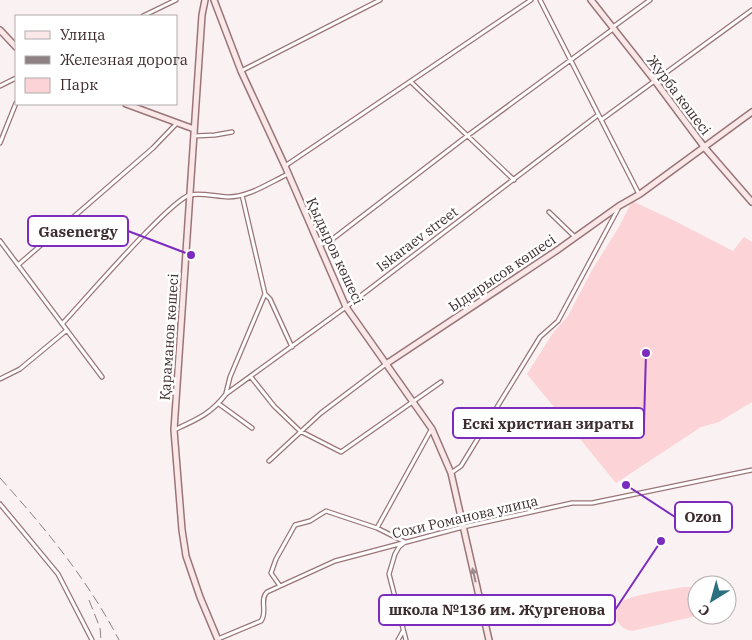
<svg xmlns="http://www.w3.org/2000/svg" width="752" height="640" font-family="'IBM Plex Serif',serif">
  <rect width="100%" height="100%" fill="#faf1f2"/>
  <path fill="#fcd3d6" d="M632 201 673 220 733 251 744 237 752 242V402L719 422 701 427 616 483 527 374 553 333 568 316 592 270 619 227Z
    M683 587H691L697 591V614L692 617 632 631C626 630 620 627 617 620 614 613 618 603 625 600 638 594 668 590 683 587Z"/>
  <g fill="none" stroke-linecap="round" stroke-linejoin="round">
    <g stroke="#9a7578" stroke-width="5.5">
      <path id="street" d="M540 0 639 194
        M143 16 176 0
        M613 27 650 0
        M241 71 380 0
        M411 82 514 180
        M0 86 16 78
        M601 120 752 10
        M194 136 215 135 232 132
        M0 143 16 103
        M285 166 531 0
        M242 195 265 294 270 299 292 347
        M549 212 575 237
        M0 241 102 377
        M319 245 330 241 467 136 613 29
        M18 265 153 148 177 123
        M62 324C81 304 171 199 190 195 200 192 217 197 228 197 249 197 269 183 288 174
        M251 377 274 406 300 431 341 452 441 382
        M0 379 20 369 67 330
        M226 393 230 377 265 294
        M219 404 252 428
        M174 430C196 420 211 414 226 394L346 307 598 115
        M269 461 321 413 386 364
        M451 473 461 466 540 337 558 321 618 209
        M0 504 58 574 92 640
        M377 528 431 430
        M280 586 271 573 276 559 295 525 310 521 326 511 377 528 405 542 399 547 395 554 389 574 406 640
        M218 639 261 621C268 612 259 600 267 592L335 561 463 527 572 503H592L752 470
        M398 640 403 631"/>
    </g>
    <g stroke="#9a7578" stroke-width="8">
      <path id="secondary" d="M205 0 202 15 174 430 182 530 186 556 200 597 218 640
        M214 0 241 71 285 166 346 307 432 429 451 473 489 640
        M591 0 655 81 705 148 752 202
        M0 30 16 47
        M126 104 194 129
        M386 364 556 251 619 206 640 194 752 112"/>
    </g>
    <use href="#street" stroke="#fff" stroke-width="3"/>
    <use href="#secondary" stroke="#fae8e9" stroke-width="5"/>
    <path stroke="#8e8183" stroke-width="1" stroke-dasharray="10 5" stroke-linecap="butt" d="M0 478C45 528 88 580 119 640
      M89 600 100 628 101 640"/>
  </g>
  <defs><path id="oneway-solid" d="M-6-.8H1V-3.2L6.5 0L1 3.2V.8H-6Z" transform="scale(1.25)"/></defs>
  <use fill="#9c8a8c" href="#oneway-solid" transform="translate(474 575) rotate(-103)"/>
  <g text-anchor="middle" stroke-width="5" stroke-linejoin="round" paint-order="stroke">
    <g font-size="14" fill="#3d2d2f" stroke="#fff">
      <text transform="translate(679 95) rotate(53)" y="5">Журба көшесі</text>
      <text transform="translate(417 239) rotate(-37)" y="5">Iskaraev street</text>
      <text transform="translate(335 251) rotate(65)" y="5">Қыдыров көшесі</text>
      <text transform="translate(502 273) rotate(-34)" y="5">Ыдырысов көшесі</text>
      <text transform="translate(169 337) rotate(-86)" y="5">Қараманов көшесі</text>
      <text transform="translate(465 517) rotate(-13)" y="5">Сохи Романова улица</text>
    </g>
  </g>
  <path fill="none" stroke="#7b2cbf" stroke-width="2" d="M191 255L128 231M646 353L644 423M626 485L675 517M661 541L615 610"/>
  <g fill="#7b2cbf" stroke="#fff" stroke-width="2">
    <circle cx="191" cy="255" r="5"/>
    <circle cx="646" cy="353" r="5"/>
    <circle cx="626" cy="485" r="5"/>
    <circle cx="661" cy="541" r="5"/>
  </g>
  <g fill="#fff" stroke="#7b2cbf" stroke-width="2">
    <rect x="28" y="216" width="100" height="30" rx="5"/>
    <rect x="453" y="408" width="191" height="30" rx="5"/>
    <rect x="675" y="502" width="57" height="30" rx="5"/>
    <rect x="379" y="595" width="236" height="30" rx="5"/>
  </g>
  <g font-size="15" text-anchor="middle" font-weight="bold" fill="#3d2d2f">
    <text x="78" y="237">Gasenergy</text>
    <text x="548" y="429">Ескі христиан зираты</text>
    <text x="703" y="522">Ozon</text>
    <text x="497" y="615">школа №136 им. Жургенова</text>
  </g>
  <rect x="15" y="15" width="162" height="90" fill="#ffffff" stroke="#b1abac"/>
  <rect x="25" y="31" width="25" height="8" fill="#fae8e9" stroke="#b1abac"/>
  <text x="60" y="40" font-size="15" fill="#3d2d2f">Улица</text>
  <rect x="25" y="56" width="25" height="8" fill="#8e8183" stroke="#b1abac"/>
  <text x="60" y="65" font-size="15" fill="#3d2d2f">Железная дорога</text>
  <rect x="25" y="78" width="25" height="15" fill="#fcd3d6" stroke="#b1abac"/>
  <text x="60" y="90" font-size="15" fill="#3d2d2f">Парк</text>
  <g transform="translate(712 600) rotate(217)"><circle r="24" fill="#ffffff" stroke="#b1abac"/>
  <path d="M0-4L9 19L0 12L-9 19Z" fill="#2a707e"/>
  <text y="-8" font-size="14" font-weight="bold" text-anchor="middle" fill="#3d2d2f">С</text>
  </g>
</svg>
